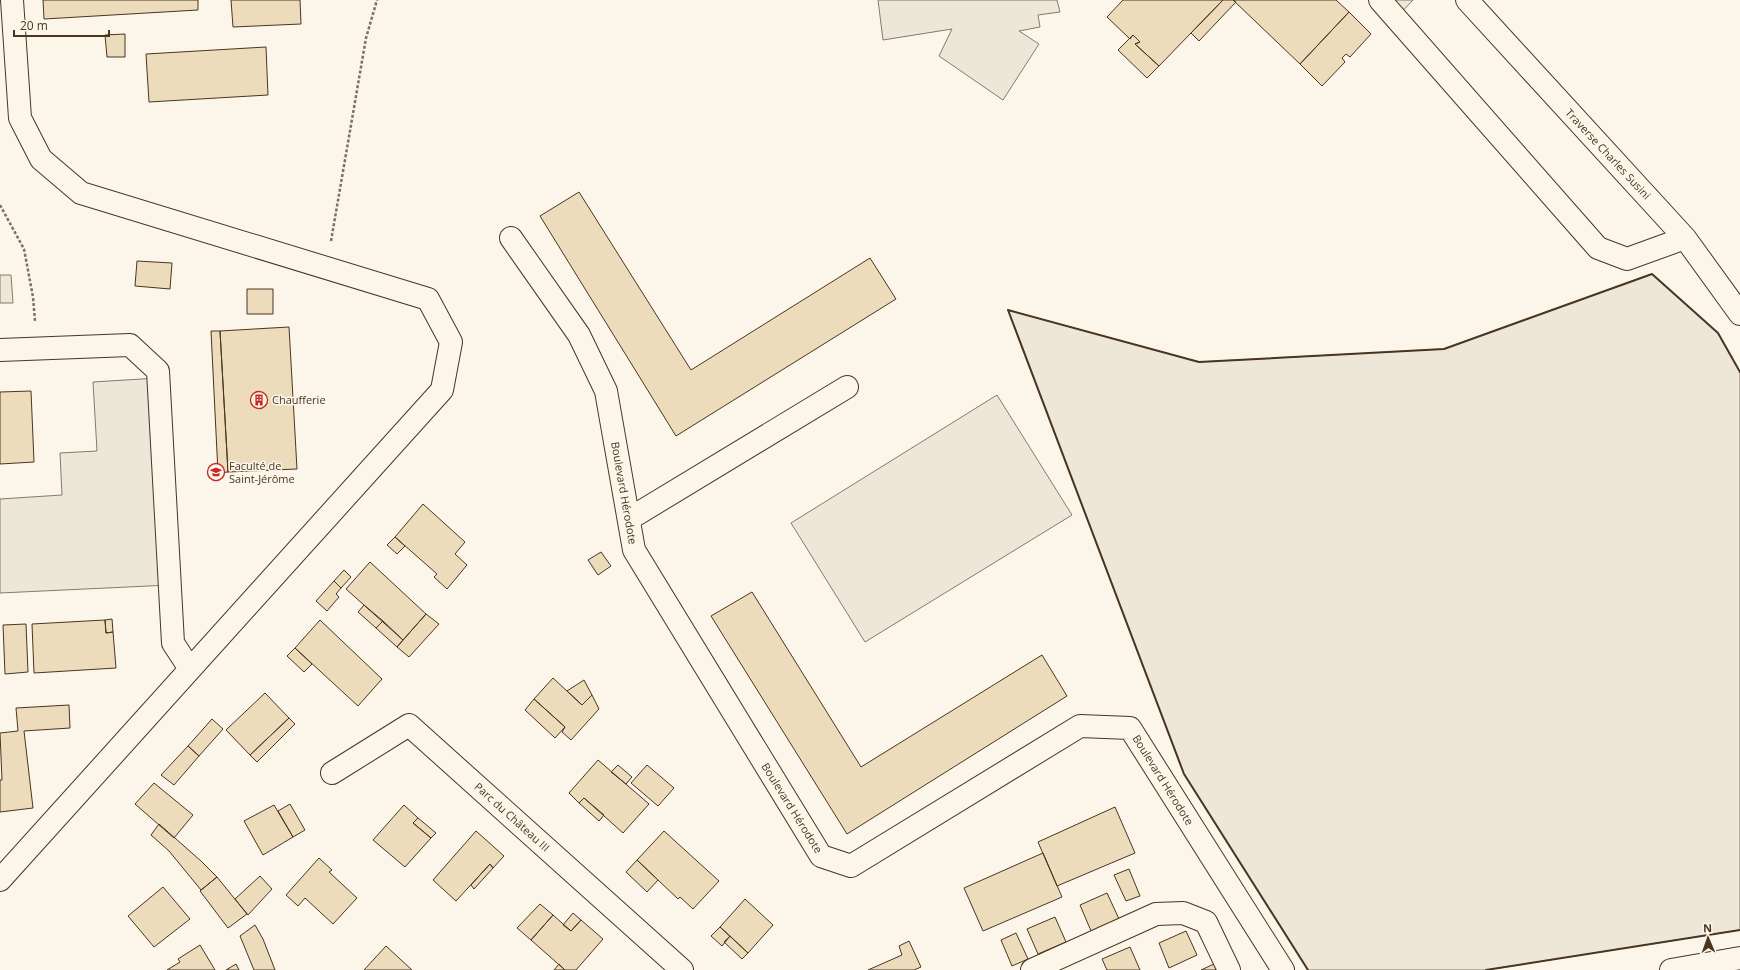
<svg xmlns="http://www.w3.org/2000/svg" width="1740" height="970" font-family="'Open Sans',sans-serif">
  <rect width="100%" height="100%" fill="#fbf6e9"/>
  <path fill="#ede6d9" stroke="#887966" d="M1652 274 1718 333 1740 372V930L1486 970H1308L1184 774 1008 310 1199 362 1444 349Z
    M0 275H11L13 303H0Z
    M997 395 1072 515 865 642 791 523Z"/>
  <path fill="#ede7d9" stroke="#887966" d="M878 0H1057L1060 12 1038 15 1040 27 1019 31 1039 44 1003 100 939 56 952 29 883 40Z
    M1380 0H1413L1396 18Z
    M158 378 170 585 0 593V499L62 495 60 453 97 451 93 382Z"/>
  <path fill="#ecdcbc" stroke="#4a3520" d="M43 0H198V10L44 19Z
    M231 0H300L301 24 233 27Z
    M1123 0H1223L1159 66 1135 44 1140 42 1133 35 1130 39 1107 17Z
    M1223 0H1233L1236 2 1199 41 1191 33Z
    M1233 0H1336L1349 12 1300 64Z
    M1349 12 1371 34 1350 57 1346 54 1342 58 1345 62 1322 86 1300 64Z
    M125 34V57H107L105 35Z
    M1133 35 1140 42 1135 44 1159 66 1147 78 1118 50Z
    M266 47 268 95 149 102 146 54Z
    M579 192 691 370 870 258 896 299 676 436 540 216Z
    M137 261 172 263 170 289 135 286Z
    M247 289H273V314H247Z
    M289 327 297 469 228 472 220 331Z
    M211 331H220L228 472 218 473Z
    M31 391 34 462 0 464V392Z
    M423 504 465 542 455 554 467 565 447 589 434 577 437 574 395 537Z
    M395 537 405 546 397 554 387 545Z
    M601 552 611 566 598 575 588 560Z
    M370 562 426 614 403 640 346 589Z
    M344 570 351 577 341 588 334 581Z
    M334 581 341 588 336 594 339 597 327 611 316 601Z
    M752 592 861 767 1042 655 1067 696 847 834 711 616Z
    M364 605 383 621 376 628 358 612Z
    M426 614 439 624 409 657 397 647Z
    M112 619 113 632 106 633 105 620Z
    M105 620 106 633 113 632 116 668 34 673 32 624Z
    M320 620 382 679 358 706 295 648Z
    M383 621 403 640 397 647 376 628Z
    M26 624 28 672 5 674 3 625Z
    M295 648 312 664 304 672 287 656Z
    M553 678 582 705 592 695 599 709 571 740 562 732 565 727 534 699Z
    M584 680 592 695 582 705 567 691Z
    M265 693 289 718 250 755 226 730Z
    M534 699 565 727 555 738 525 710Z
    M69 705 70 728 24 731 33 808 0 812V780H2L0 733 18 731 16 708Z
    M289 718 295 724 257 762 250 755Z
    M212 719 223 729 199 756 188 746Z
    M188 746 199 756 174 785 161 775Z
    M598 760 649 804 623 833 584 798 579 803 569 793Z
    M618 765 632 777 626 784 611 772Z
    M647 765 674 788 658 806 631 783Z
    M154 783 193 815 174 838 135 804Z
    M584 798 604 815 599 821 579 803Z
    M290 804 305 830 293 837 278 811Z
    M274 805 293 837 263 855 244 821Z
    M404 805 418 818 413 823 431 838 405 867 373 840Z
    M1115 807 1135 853 1057 886 1038 842Z
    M418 818 436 833 431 838 413 823Z
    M159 824 201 861 217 877 201 890 169 851 151 835Z
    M476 831 504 856 493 868 490 864 456 901 433 880Z
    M664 831 719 881 693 909 680 897 678 899 637 860Z
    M1043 853 1062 897 983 931 964 888Z
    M319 858 332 870 329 872 357 898 333 924 305 898 298 906 286 895Z
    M637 860 658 880 647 892 626 872Z
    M490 864 493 868 474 889 471 885Z
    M1129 869 1140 896 1126 901 1114 875Z
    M260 876 272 889 248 915 235 899Z
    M217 877 247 914 228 928 200 891Z
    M163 887 190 919 154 947 128 916Z
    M1107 893 1119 919 1091 931 1080 905Z
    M745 899 773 925 748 953 720 927Z
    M540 904 553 915 531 940 517 928Z
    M573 913 581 920 571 931 563 925Z
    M553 915 571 931 581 920 603 939 576 970H565L531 940Z
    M1055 917 1066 942 1038 954 1027 929Z
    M255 925 263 939 275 970H254L240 936Z
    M720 927 730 936 722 946 711 936Z
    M1186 931 1197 955 1169 968 1159 943Z
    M1016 933 1028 959 1012 966 1001 940Z
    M730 936 748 953 742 959 724 942Z
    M909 941 921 967 914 970H868L902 955 899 946Z
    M200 945 215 970H167L180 962 178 959Z
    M386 946 412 970H364Z
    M1130 947 1140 970H1107L1102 959Z
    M236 964 239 970H226Z
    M559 964 565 970H554Z
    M1214 964 1216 970H1201Z"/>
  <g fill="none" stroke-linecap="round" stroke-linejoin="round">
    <g stroke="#4a3520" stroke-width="24">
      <path id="minor" d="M1380 0 1598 248 1627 259 1685 238
        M1467 0 1685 238 1740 314
        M511 238 579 335 606 391 634 550 821 856 851 866 1080 726 1130 728 1283 970
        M0 350 130 345 158 371 173 643 190 669
        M629 519 847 387
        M332 773 409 725 682 970
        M0 880 442 390 451 342 428 299 81 193 41 159 20 118 12 0
        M1032 970 1156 914 1183 913 1206 922 1229 970
        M1671 970 1740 958"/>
    </g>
    <path stroke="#7f6f5c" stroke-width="2.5" stroke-dasharray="3 2" stroke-linecap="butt" d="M0 205 24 249 33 297 35 321
      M331 241 366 38 377 0"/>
    <use href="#minor" stroke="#fbf6e9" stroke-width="22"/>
    <path stroke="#4a3520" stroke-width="2" d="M1308 970 1184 774 1008 310 1199 362 1444 349 1652 274 1718 333 1740 372
      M1486 970 1740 930"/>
  </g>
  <defs>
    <g id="building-ring" transform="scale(0.9)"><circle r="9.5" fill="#fbf6e9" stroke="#c62828" stroke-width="1.5"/><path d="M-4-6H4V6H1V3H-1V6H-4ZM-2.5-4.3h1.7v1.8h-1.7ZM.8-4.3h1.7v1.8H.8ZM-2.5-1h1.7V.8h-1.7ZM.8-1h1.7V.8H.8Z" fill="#c62828"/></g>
    <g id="university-ring" transform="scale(0.9)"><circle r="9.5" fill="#fbf6e9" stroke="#c62828" stroke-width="1.5"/><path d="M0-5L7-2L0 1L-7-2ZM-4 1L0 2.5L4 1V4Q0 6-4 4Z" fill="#c62828"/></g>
  </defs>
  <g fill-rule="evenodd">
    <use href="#building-ring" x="259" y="400"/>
    <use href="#university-ring" x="216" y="472"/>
  </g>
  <g text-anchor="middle" stroke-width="3" stroke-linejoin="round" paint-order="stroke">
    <g font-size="11" fill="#4a3520" stroke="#fbf6e9">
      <text transform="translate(1608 154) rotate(47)" y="4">Traverse Charles Susini</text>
      <text transform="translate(624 493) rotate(80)" y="4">Boulevard Hérodote</text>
      <text transform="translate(1163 780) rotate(58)" y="4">Boulevard Hérodote</text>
      <text transform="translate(792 808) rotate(58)" y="4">Boulevard Hérodote</text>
      <text transform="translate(512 817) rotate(42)" y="4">Parc du Château III</text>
    </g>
    <g font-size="11" fill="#4a3520" stroke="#fbf6e9" text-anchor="start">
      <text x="272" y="404">Chaufferie</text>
      <text x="229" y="470">Faculté de<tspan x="229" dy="13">Saint-Jérôme</tspan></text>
    </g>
  </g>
  <g transform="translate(1708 938) rotate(358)" stroke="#fbf6e9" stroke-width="3" paint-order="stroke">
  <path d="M0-3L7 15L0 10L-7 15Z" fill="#4a3520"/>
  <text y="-6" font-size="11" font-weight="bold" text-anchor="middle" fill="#4a3520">N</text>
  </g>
  <path d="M14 30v6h95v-6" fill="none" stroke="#4a3520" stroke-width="2"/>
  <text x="20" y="30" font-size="12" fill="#4a3520" stroke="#fbf6e9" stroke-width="3" paint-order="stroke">20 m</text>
</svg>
